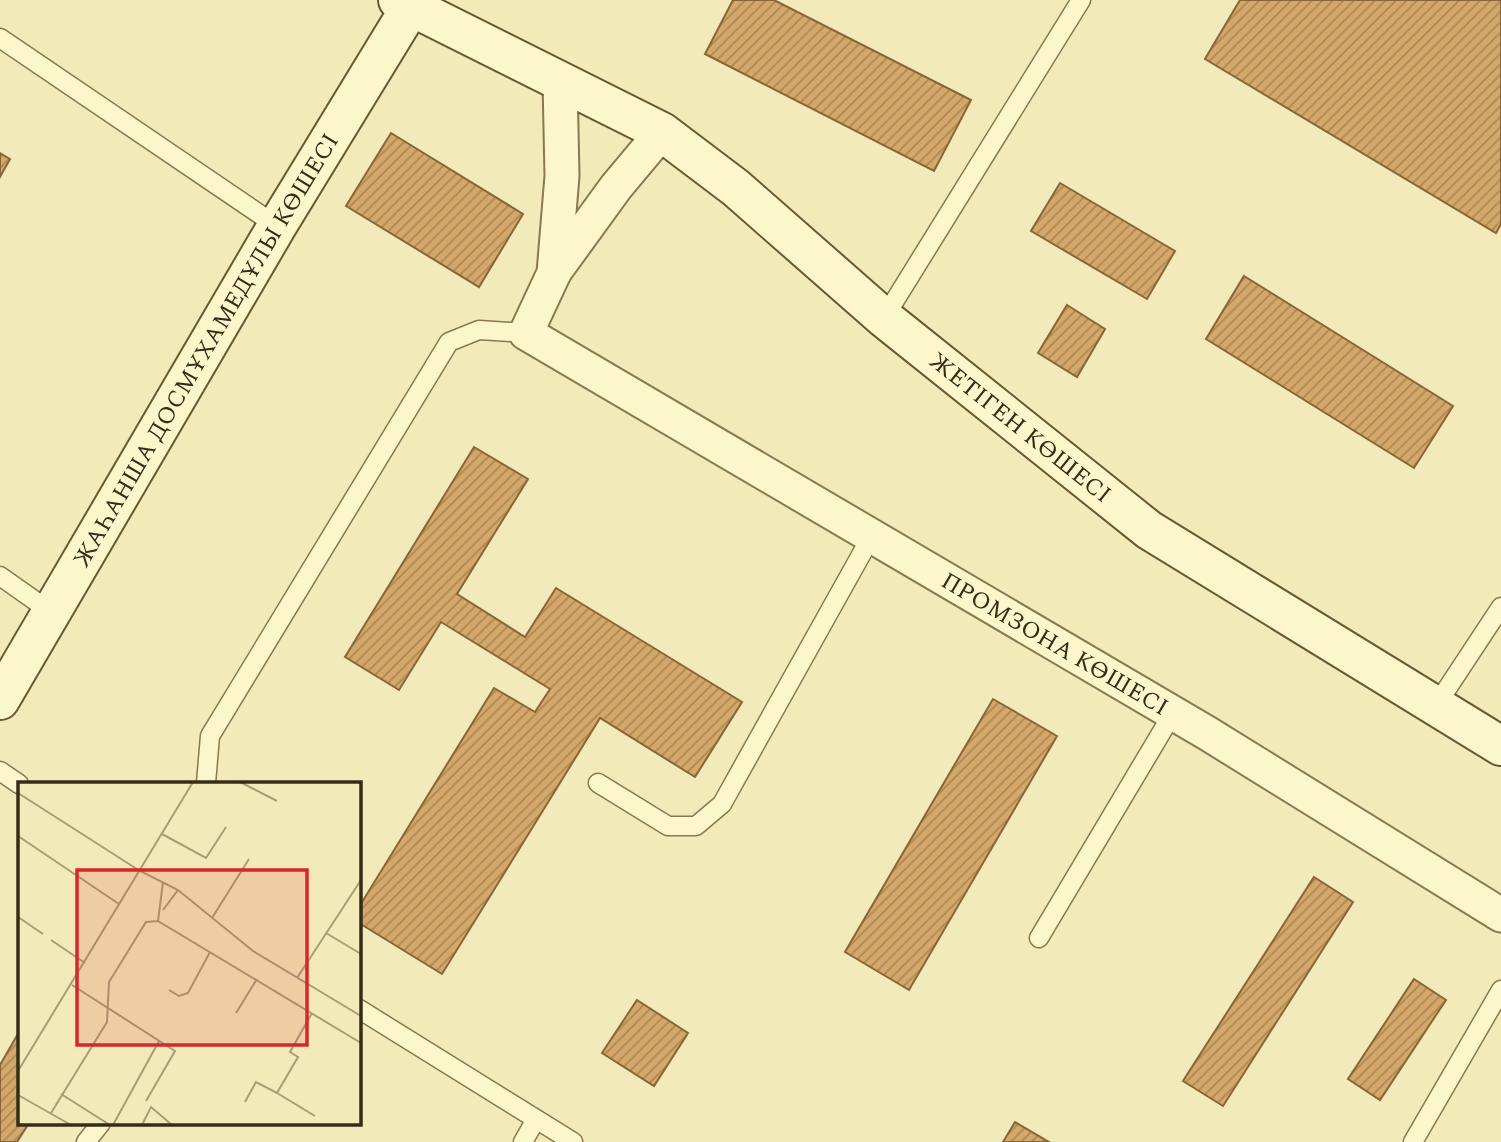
<svg xmlns="http://www.w3.org/2000/svg" width="1501" height="1142" font-family="Spectral,serif">
  <defs>
    <pattern id="building-hatch" width="6" height="6" patternUnits="userSpaceOnUse" patternTransform="scale(1.75)"><rect width="6" height="6" fill="#d4a76a"/><path d="M-1 1l2-2M0 6l6-6M5 7l2-2" fill="none" stroke="#ad8856"/></pattern>
  </defs>
  <rect width="100%" height="100%" fill="#f2eab8"/>
  <path fill="url(#building-hatch)" stroke="#8a6535" stroke-width="2" d="M733 0H774L971 100 934 171 705 54Z
    M1240 0H1501V224L1496 233 1205 59Z
    M391 133 523 214 479 287 346 206Z
    M0 153 10 159 0 177Z
    M1060 183 1175 251 1147 299 1031 231Z
    M1244 276 1453 406 1414 468 1206 339Z
    M1067 305 1105 329 1077 377 1038 353Z
    M474 447 528 479 457 594 525 637 556 588 742 702 695 777 600 718 442 974 359 923V907L494 688 535 712 550 689 441 622 399 690 345 657Z
    M993 699 1057 736 909 990 845 952Z
    M1314 877 1353 902 1223 1106 1183 1081Z
    M1414 979 1446 1000 1380 1100 1348 1079Z
    M637 1000 688 1033 654 1086 602 1053Z
    M19 1032V1123H29L17 1142H0V1065Z
    M1015 1122 1049 1142H1003Z"/>
  <g fill="none" stroke-linecap="round" stroke-linejoin="round">
    <g stroke="#897852" stroke-width="21">
      <path id="lane" d="M0 38 277 226
        M884 318 1081 0
        M0 576 51 612
        M1435 707 1501 607
        M0 771 19 784
        M206 783 210 736 449 342 479 330 526 333
        M598 783 668 826H696L722 804 871 537
        M1039 938 1173 713
        M359 1009 573 1142
        M86 1142 101 1123
        M523 1142 535 1121
        M1413 1142 1501 990"/>
    </g>
    <g stroke="#897852" stroke-width="37">
      <g id="street">
        <path id="s1" d="M560 81 562 176 554 273 526 333 1207 733 1501 915"/>
        <path d="M555 271 616 187 662 132"/>
      </g>
    </g>
    <g stroke="#6a5835" stroke-width="42">
      <g id="secondary">
        <path id="s2" d="M398 0 662 132 736 188 884 318 1149 530 1501 746"/>
        <path id="s3" d="M0 700 277 226 410 8"/>
      </g>
    </g>
    <use href="#lane" stroke="#fcf6cb" stroke-width="18"/>
    <use href="#street" stroke="#fcf6cb" stroke-width="33"/>
    <use href="#secondary" stroke="#fcf6cb" stroke-width="38"/>
  </g>
  <g text-anchor="middle" stroke-width="7" stroke-linejoin="round" paint-order="stroke">
    <g font-size="24" fill="#362c19" stroke="#f9f2c8">
      <text dy="8" stroke="none"><textPath href="#s3" startOffset="406">ЖАҺАНША ДОСМҰХАМЕДҰЛЫ КӨШЕСІ</textPath></text>
      <text dy="8" stroke="none"><textPath href="#s2" startOffset="760">ЖЕТІГЕН КӨШЕСІ</textPath></text>
      <text dy="8" stroke="none"><textPath href="#s1" startOffset="872">ПРОМЗОНА КӨШЕСІ</textPath></text>
    </g>
  </g>
  <g transform="translate(18 782)">
    <rect width="343" height="343" fill="#f2eab8"/>
    <path fill="none" stroke="#a79e78" stroke-width="2" d="M222 0 259 19M0 11 122 89 160 108 235 169 343 234M144 52 188 76 208 45M0 54 101 122M145 100 140 139 343 261M145 128 160 108M0 135 25 152M194 136 231 77M308 151 343 172M33 158 67 181M279 196 343 98M54 203 157 269 128 319M151 208 161 214 170 211 192 170M218 231 239 197M294 231 272 270 280 275 259 311 297 334M0 289 175 0M43 312 92 343M0 313 53 343M227 320 238 300 259 311M33 331 89 240 91 200 128 140 140 139M95 343 141 259M124 343 133 325 154 343"/>
    <path fill="#d62828" fill-opacity="0.15" stroke="#d62828" stroke-width="3.5" d="M59 88H289V263H59Z"/>
    <rect width="343" height="343" fill="none" stroke="#362c19" stroke-width="3.5"/>
  </g>
</svg>
